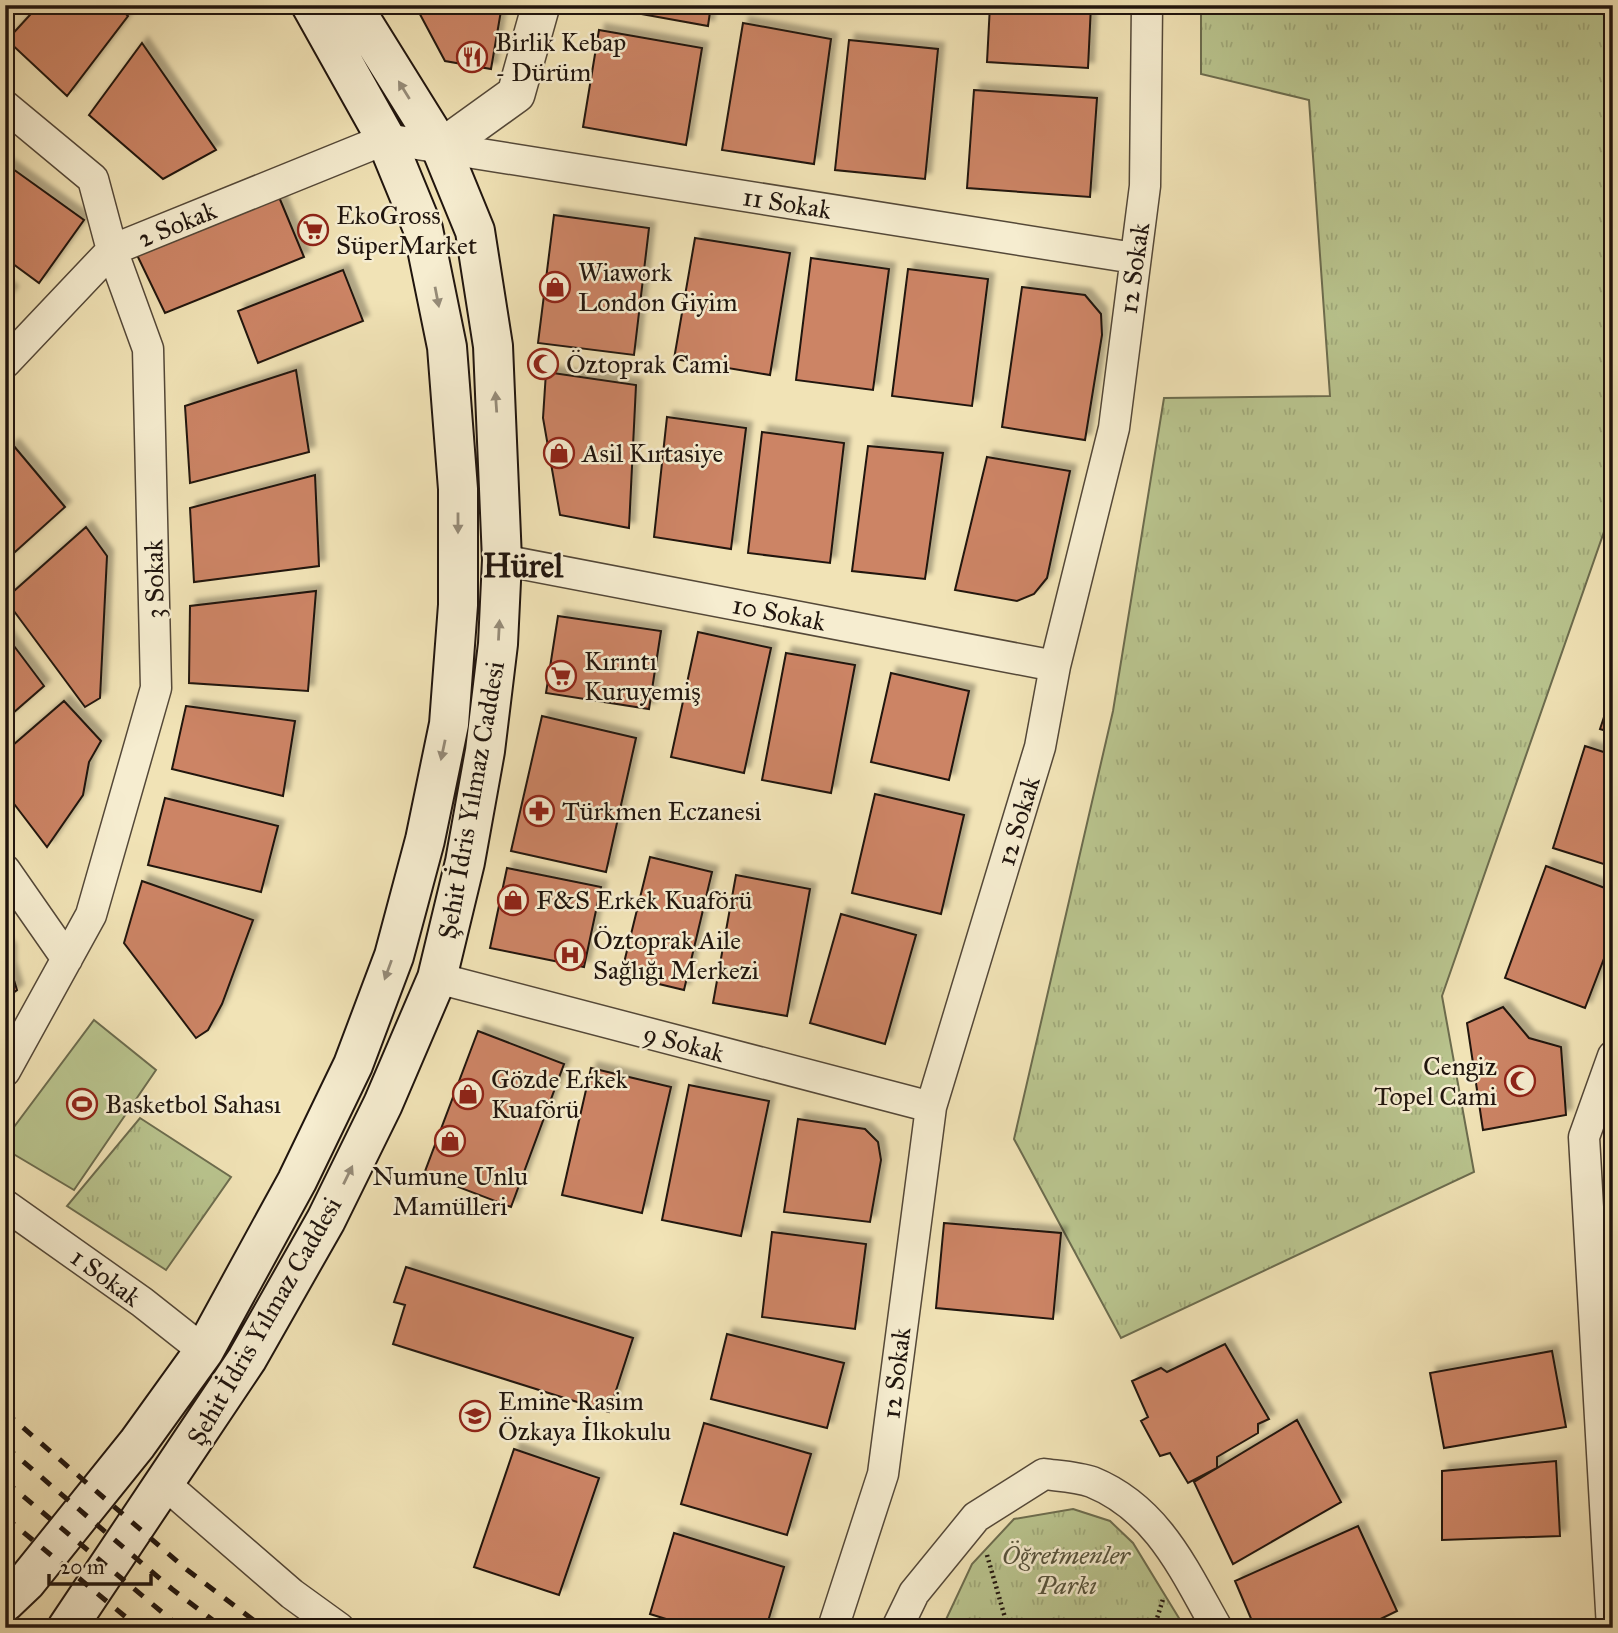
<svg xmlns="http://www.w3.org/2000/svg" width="1618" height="1633" font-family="'IM FELL Great Primer',serif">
  <defs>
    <pattern id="grass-tufts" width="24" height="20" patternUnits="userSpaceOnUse" patternTransform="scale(1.75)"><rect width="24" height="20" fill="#b9c48e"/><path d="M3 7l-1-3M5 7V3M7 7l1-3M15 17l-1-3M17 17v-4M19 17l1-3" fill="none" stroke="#9fa879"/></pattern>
    <filter id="shadow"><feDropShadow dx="6" dy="-6" stdDeviation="2" flood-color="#0004"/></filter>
  </defs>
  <rect width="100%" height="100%" fill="#f1e3b6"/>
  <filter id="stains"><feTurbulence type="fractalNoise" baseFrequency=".00286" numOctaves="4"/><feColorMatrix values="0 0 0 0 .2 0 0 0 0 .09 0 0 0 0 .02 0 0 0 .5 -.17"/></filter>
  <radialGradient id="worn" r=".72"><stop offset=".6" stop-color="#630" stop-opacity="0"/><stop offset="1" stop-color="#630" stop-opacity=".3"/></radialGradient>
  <path fill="url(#grass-tufts)" stroke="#6c6c4e" stroke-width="2" d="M1201 5H1595L1613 25V506L1442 996 1474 1172 1121 1338 1014 1139 1113 711 1164 398 1330 396 1309 100 1201 74Z
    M140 1118 231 1177 166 1270 67 1206Z
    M1073 1509 1110 1521 1133 1543 1185 1628H942L972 1564 1014 1519Z"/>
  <path fill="#b9c48e" stroke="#6c6c4e" stroke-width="2" d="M94 1020 156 1070 74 1190 5 1149V1139Z"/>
  <path fill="#cc8465" stroke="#20150e" stroke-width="2" filter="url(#shadow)" d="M39 5H117L128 16 67 96 7 40Z
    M415 5H502L491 69 445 61Z
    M609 5H711L708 26 608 8Z
    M990 5H1091L1088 68 987 62Z
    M743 23 831 39 814 164 722 150Z
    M599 30 702 48 686 145 583 127Z
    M849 40 938 49 925 179 835 170Z
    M142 43 216 150 163 179 89 115Z
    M974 90 1097 98 1090 197 967 188Z
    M6 164 84 220 39 283 5 258Z
    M279 197 304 257 165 313 137 255Z
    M554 215 649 228 634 355 538 343Z
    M695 238 790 253 770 375 674 359Z
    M811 258 889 269 873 390 796 380Z
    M908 269 988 279 972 406 892 396Z
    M343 270 363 321 258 363 238 311Z
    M5 286 12 292 5 301Z
    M1022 287 1085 295 1101 314 1102 335 1085 440 1002 427Z
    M296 370 309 452 190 483 185 406Z
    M546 372 636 385 629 528 560 515 543 418Z
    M667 417 746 428 731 549 654 537Z
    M762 432 844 443 830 563 748 553Z
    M13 445 65 507 5 561V452Z
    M868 446 943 453 925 579 852 571Z
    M987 457 1070 471 1047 578 1034 594 1017 601 955 590Z
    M315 475 319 566 194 582 190 508Z
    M86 527 107 556 100 698 85 707 5 599Z
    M316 591 308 691 189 683 190 606Z
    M558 616 661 631 649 709 546 693Z
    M698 632 771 648 744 773 671 757Z
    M5 634 44 686 5 720Z
    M786 653 855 665 831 793 762 780Z
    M891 673 969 691 949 780 871 762Z
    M1613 690V733L1600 729Z
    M64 701 101 741 89 762 83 795 47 847 5 792V752Z
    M186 706 295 721 283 796 172 769Z
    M542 716 636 738 606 872 511 851Z
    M1585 746 1613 755V867L1553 848Z
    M875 794 964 815 941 914 852 893Z
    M165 798 278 826 261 892 148 865Z
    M650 857 712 872 684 990 621 975Z
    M1546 866 1613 891V935L1585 1008 1505 978Z
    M507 868 601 887 584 967 490 948Z
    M736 875 810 889 787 1016 713 1003Z
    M142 881 253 920 222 1004 208 1030 196 1038 124 943Z
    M841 914 916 935 885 1044 810 1023Z
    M5 944 10 950V967L17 990 5 999Z
    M1503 1007 1529 1038 1561 1047 1566 1115 1483 1130 1467 1023Z
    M478 1031 564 1064 511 1207 424 1174Z
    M591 1068 671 1087 642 1213 562 1195Z
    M689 1085 769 1101 741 1236 662 1220Z
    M798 1119 865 1129 878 1142 881 1160 870 1222 784 1212Z
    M944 1223 1061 1233 1053 1319 936 1308Z
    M772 1232 866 1244 855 1329 762 1317Z
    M406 1267 633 1338 609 1412 393 1344 405 1305 394 1302Z
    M727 1334 844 1363 827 1428 711 1399Z
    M1225 1344 1269 1419 1258 1424V1433L1217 1457V1468L1188 1483 1170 1453 1160 1456 1141 1421 1148 1417 1132 1381 1161 1368 1167 1372Z
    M1552 1351 1566 1427 1444 1448 1430 1373Z
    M1297 1420 1341 1502 1233 1564 1194 1482Z
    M704 1423 811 1454 787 1535 681 1504Z
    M514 1449 599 1478 559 1595 474 1567Z
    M1556 1461 1560 1536 1442 1540V1471Z
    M1358 1526 1397 1611 1362 1628H1255L1235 1581Z
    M674 1533 784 1567 766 1628H695L650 1614Z"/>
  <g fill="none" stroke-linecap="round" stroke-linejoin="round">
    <g stroke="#544838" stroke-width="33">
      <path id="minor" d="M5 106 93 179 112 250 148 349 156 688 91 915 5 1071
        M5 363 112 250 386 139 1134 258
        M502 560 1055 666
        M5 870 67 959
        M437 978 931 1107
        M5 1205 142 1302 204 1351
        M166 1485 292 1594 339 1628
        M833 1628 883 1474 931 1107 1040 747 1055 666 1114 428 1145 186 1147 5
        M897 1628 914 1593 976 1517 1044 1474C1059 1476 1078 1477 1092 1482 1158 1509 1184 1570 1217 1628
        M1612 1628 1584 1137 1613 1056"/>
    </g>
    <g stroke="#544838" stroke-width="40">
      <path id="tertiary" d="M441 148 516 94 541 5"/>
    </g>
    <g stroke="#20150e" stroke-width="42">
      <path id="secondary" d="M5 1602 26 1582 137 1444 204 1351 297 1181 353 1065 394 956 425 840 449 724 458 605V489L447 347 423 229 386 139 311 5
        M67 1628 247 1359 326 1220 383 1104 437 978 465 862 485 751 498 644 502 560 493 346 475 231 441 148 352 5"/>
    </g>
    <path stroke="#20150e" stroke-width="4.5" stroke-dasharray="2 3.5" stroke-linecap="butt" d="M987 1555 1008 1628
      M1154 1628 1163 1599"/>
    <use href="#minor" stroke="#f6edd0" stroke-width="30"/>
    <use href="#tertiary" stroke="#f6edd0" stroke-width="37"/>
    <use href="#secondary" stroke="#f6edd0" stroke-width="38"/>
    <path stroke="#20150e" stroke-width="5" stroke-dasharray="12 12" stroke-linecap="butt" d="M5 1412 186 1569 264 1628
      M5 1446 172 1589 223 1628
      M5 1481 181 1628
      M5 1517 139 1628"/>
  </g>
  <defs><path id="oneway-solid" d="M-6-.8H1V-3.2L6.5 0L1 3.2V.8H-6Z" transform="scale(1.75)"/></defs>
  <g fill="#968c79">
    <use href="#oneway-solid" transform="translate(404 90) rotate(-122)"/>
    <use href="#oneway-solid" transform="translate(437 297) rotate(79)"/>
    <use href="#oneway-solid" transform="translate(496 402) rotate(-94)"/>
    <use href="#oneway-solid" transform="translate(458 523) rotate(90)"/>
    <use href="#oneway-solid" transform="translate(499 630) rotate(-87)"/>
    <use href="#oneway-solid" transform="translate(443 750) rotate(102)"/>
    <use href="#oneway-solid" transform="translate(388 970) rotate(110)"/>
    <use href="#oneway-solid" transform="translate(348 1175) rotate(-64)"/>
  </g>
  <defs>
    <g id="restaurant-ring" transform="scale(1.575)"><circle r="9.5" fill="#f6edd0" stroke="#8f2418" stroke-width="1.5"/><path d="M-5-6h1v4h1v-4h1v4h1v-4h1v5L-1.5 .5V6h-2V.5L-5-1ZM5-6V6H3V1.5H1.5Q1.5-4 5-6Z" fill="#8f2418"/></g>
    <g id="supermarket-ring" transform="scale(1.575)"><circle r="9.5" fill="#f6edd0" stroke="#8f2418" stroke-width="1.5"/><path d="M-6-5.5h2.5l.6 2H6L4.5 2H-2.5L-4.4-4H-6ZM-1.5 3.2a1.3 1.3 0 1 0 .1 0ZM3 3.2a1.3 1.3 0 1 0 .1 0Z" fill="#8f2418"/></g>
    <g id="shop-ring" transform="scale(1.575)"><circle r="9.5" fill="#f6edd0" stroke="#8f2418" stroke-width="1.5"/><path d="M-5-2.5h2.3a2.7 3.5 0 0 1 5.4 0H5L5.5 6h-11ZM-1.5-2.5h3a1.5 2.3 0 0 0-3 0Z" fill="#8f2418"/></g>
    <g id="mosque-ring" transform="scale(1.575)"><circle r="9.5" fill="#f6edd0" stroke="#8f2418" stroke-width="1.5"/><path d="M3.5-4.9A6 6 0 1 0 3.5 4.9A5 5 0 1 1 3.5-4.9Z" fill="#8f2418"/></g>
    <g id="pharmacy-ring" transform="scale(1.575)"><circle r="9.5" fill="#f6edd0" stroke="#8f2418" stroke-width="1.5"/><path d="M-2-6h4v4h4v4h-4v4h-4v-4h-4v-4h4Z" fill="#8f2418"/></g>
    <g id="hospital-ring" transform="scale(1.575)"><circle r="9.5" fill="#f6edd0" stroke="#8f2418" stroke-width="1.5"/><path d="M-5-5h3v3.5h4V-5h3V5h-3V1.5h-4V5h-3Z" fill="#8f2418"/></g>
    <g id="stadium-ring" transform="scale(1.575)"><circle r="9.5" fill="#f6edd0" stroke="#8f2418" stroke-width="1.5"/><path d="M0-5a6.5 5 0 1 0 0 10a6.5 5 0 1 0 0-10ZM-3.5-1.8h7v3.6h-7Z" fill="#8f2418"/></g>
    <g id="school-ring" transform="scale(1.575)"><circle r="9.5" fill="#f6edd0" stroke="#8f2418" stroke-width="1.5"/><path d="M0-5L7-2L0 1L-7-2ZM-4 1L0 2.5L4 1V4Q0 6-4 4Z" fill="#8f2418"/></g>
  </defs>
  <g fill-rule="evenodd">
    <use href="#restaurant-ring" x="472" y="57"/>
    <use href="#supermarket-ring" x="313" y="230"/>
    <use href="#shop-ring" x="555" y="287"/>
    <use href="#mosque-ring" x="543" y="364"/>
    <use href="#shop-ring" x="559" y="453"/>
    <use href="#supermarket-ring" x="561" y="676"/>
    <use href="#pharmacy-ring" x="539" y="811"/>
    <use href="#shop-ring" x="513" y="900"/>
    <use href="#hospital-ring" x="570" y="955"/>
    <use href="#mosque-ring" x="1520" y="1081"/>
    <use href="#shop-ring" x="468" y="1094"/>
    <use href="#stadium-ring" x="82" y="1104"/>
    <use href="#shop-ring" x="450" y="1141"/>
    <use href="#school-ring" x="475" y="1416"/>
  </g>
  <g text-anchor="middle" stroke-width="5" stroke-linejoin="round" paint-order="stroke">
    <g font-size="26" fill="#20150e" stroke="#f6edd0" text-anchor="start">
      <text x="495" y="51">Birlik Kebap<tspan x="495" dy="30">- Dürüm</tspan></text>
      <text x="336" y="224">EkoGross<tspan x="336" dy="30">SüperMarket</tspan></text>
      <text x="578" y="281">Wiawork<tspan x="578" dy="30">London Giyim</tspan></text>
      <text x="566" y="373">Öztoprak Cami</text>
      <text x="582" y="462">Asil Kırtasiye</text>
      <text x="584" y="670">Kırıntı<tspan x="584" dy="30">Kuruyemiş</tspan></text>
      <text x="562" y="820">Türkmen Eczanesi</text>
      <text x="536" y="909">F&amp;S Erkek Kuaförü</text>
      <text x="593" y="949">Öztoprak Aile<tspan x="593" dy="30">Sağlığı Merkezi</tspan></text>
      <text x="1497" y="1075" text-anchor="end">Cengiz<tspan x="1497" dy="30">Topel Cami</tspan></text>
      <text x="491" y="1088">Gözde Erkek<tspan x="491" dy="30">Kuaförü</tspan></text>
      <text x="105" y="1113">Basketbol Sahası</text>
      <text x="450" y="1185" text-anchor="middle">Numune Unlu<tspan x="450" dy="30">Mamülleri</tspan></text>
      <text x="498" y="1410">Emine Rasim<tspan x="498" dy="30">Özkaya İlkokulu</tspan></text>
    </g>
    <g font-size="26" fill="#20150e" stroke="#f6edd0">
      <text transform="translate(787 203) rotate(9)" y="9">11 Sokak</text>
      <text transform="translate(177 224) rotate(-22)" y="9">2 Sokak</text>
      <text transform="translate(1134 268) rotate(-82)" y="9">12 Sokak</text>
      <text transform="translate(154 579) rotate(-91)" y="9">3 Sokak</text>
      <text transform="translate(779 613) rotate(11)" y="9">10 Sokak</text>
      <text transform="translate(471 800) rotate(-80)" y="9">Şehit İdris Yılmaz Caddesi</text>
      <text transform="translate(1018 821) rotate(-73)" y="9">12 Sokak</text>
      <text transform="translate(684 1043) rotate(15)" y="9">9 Sokak</text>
      <text transform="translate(106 1277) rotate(36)" y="9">1 Sokak</text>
      <text transform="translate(264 1321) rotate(-60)" y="9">Şehit İdris Yılmaz Caddesi</text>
      <text transform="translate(896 1373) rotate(-83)" y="9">12 Sokak</text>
    </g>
    <g font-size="26" font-style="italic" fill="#56523b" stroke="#f6edd0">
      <text x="1066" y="1564">Öğretmenler<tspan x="1066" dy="30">Parkı</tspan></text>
    </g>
    <g font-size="33" font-weight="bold" fill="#20150e" stroke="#f6edd0">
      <text x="523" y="577">Hürel</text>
    </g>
  </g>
  <rect width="1618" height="1633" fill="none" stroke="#f1e3b6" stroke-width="28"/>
  <rect x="7" y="7" width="1604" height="1619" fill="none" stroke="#20150e" stroke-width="3.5"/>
  <rect x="14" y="14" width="1590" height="1605" fill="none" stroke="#20150e" stroke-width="2"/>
  <path d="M49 1574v10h102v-10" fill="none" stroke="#20150e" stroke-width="3.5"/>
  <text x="60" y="1574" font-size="21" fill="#20150e" stroke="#f6edd0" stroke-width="5" paint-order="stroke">20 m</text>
  <rect width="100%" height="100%" filter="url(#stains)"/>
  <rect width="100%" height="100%" fill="url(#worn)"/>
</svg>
